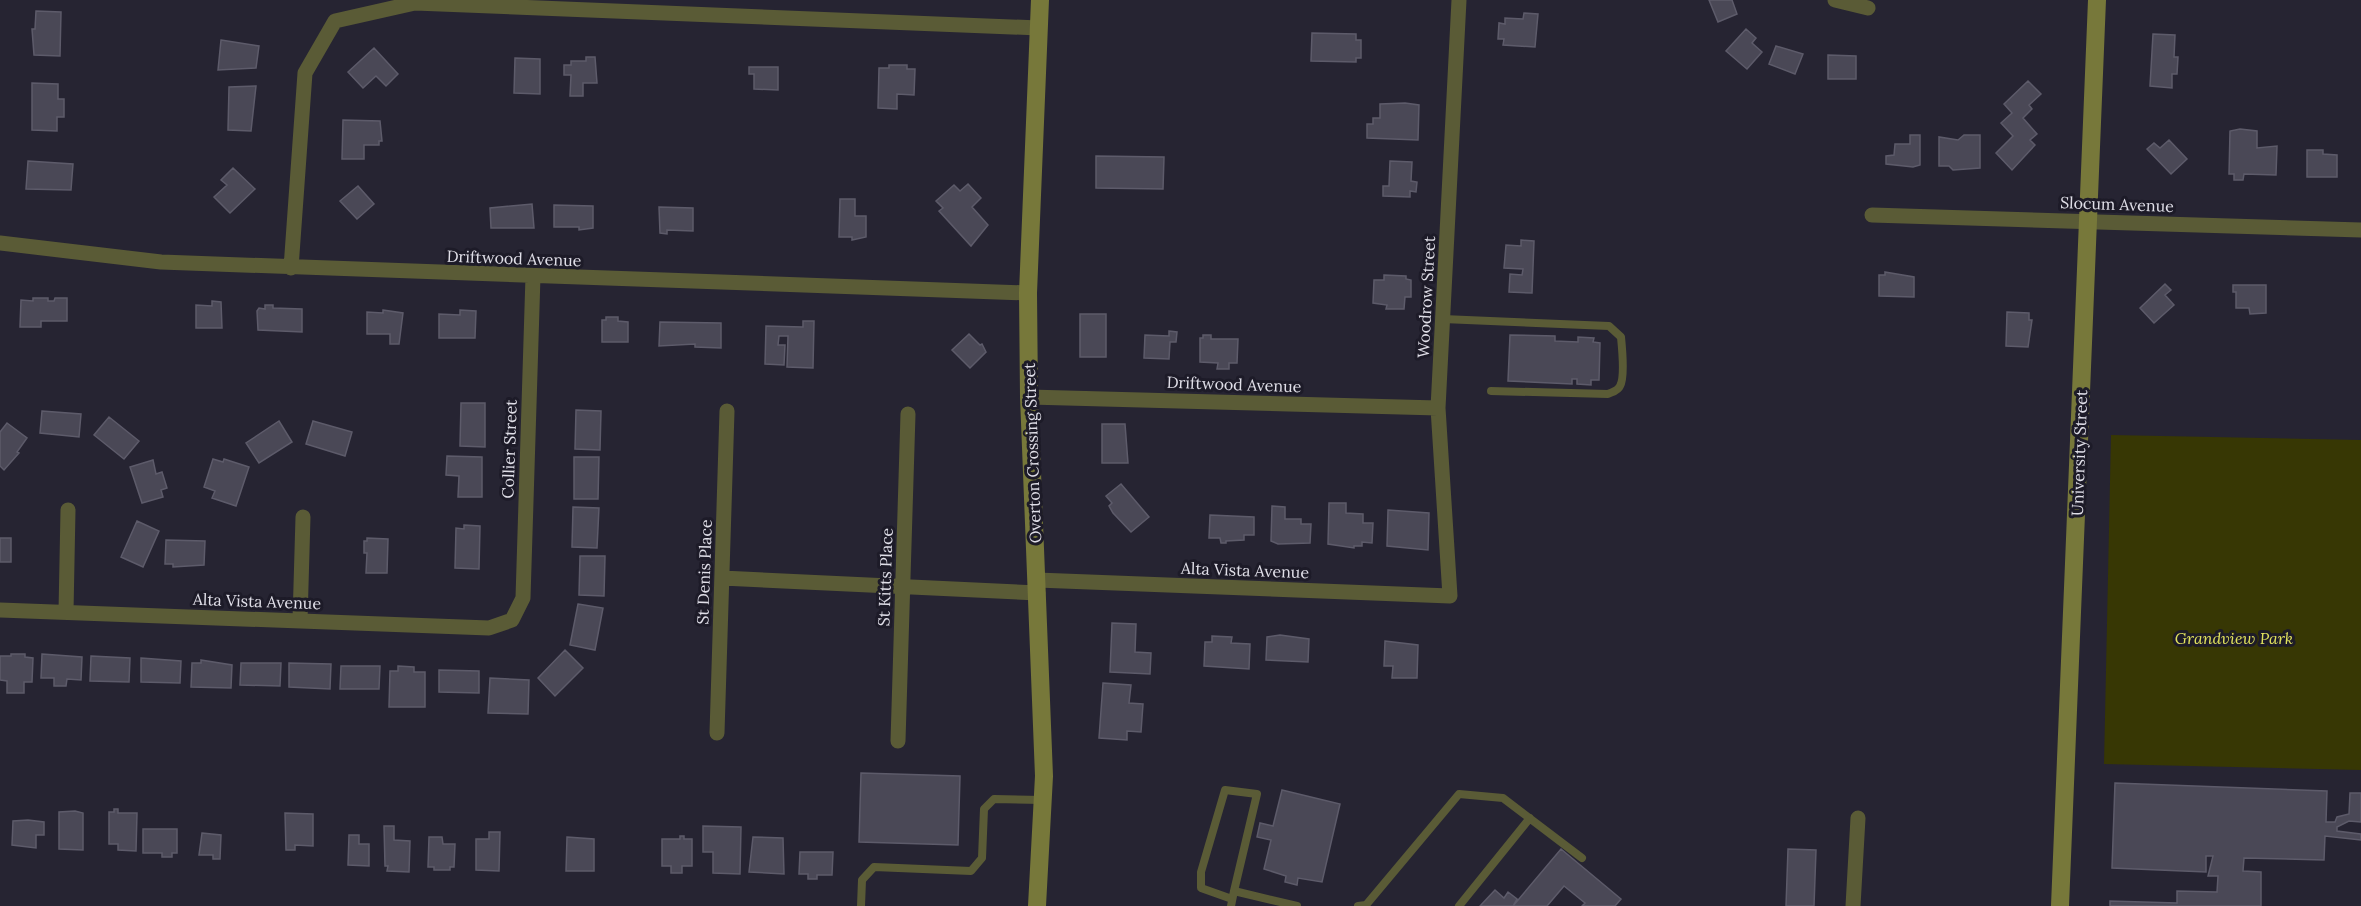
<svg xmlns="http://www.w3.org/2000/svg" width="2361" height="906" font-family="Lora,serif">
  <rect width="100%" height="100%" fill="#262432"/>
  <path fill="#373704" d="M2111 435 2361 440V770L2104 764Z"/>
  <path fill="#4a4856" stroke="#5d5b6a" stroke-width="1.5" d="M1709 0H1732L1737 14 1718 22Z
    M36 11 61 12 60 56 34 55 32 29H35Z
    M1524 13 1538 14 1535 47 1503 45 1504 39H1498L1499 23 1505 24V18L1523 19Z
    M1746 29 1756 38 1752 43 1762 52 1747 69 1726 51Z
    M1312 33 1356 34V40H1361V58H1356V62L1311 61Z
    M2153 34 2175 35 2174 57H2178L2177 74H2172V88L2150 86Z
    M221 40 259 46 256 68 218 70Z
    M1776 46 1803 54 1795 74 1769 64Z
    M374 48 398 74 386 86 376 76 363 88 348 72Z
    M1828 55 1856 56V79H1828Z
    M586 57H595L597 83H583V96H570L571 75H564V65H571V61H586Z
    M515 58 540 59V94L514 93Z
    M889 65H907V69H915L914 95 897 94V109L878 108 879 68H889Z
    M749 67H778V90L754 89V74H749Z
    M2028 81 2041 94 2029 105 2032 109 2023 118 2037 134 2030 140 2035 145 2012 170 1996 153 2013 136 2001 123 2012 113 2004 104Z
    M32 83 58 84V99H64V117H57V131L32 130Z
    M256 86 251 131 228 130 229 87Z
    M1405 103 1419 105 1418 140 1367 138V124H1373V118H1380V104Z
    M343 120 380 121 382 141H379V145H364V159H342Z
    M2240 129 2257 131V148L2277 146 2276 175 2244 174 2243 180H2234V174H2229L2230 131Z
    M1910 135H1920V165L1913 167 1886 164V156L1894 155 1895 144H1910Z
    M1964 135H1980V168L1953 170 1949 166H1939V137L1958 140Z
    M2169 140 2187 159 2171 174 2147 149 2154 143 2160 148Z
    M2307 150H2323V154L2337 155V177H2307Z
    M1096 156 1164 157 1163 189 1096 188Z
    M28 161 73 164 71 190 26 189Z
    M1390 161 1412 162 1411 181 1417 182 1416 192 1410 191V197L1383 196V186H1389Z
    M233 168 255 189 230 213 214 197 227 185 221 180Z
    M968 184 981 198 972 207 988 225 971 246 939 211 943 208 936 201 954 185 960 191Z
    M358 186 374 204 357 219 340 201Z
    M840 199H855V216H866V237L852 240V237H839Z
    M532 204 534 228H491L490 208Z
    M554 205 593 206V228L579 230V227H554Z
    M659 207 693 208V231L667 230V234L660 233Z
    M1521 240 1534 241 1532 293 1509 292 1510 274 1522 275 1523 269 1504 268 1506 245 1521 246Z
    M1885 272 1914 277V297L1879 296V275H1885Z
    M1384 275 1406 276V279L1411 280V297H1405L1404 309H1386L1387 305 1373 303 1374 280H1384Z
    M2165 284 2171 290 2165 295 2174 305 2154 323 2140 308Z
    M2233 285H2266V313L2250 314 2249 308H2236V292H2233Z
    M33 298H48V301H54L55 298H67V321H41V327H20L21 300 33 301Z
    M212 301 221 302 222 328H196V305L212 306Z
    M265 305H273V308L302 309V332L258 330 257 311 259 308 265 309Z
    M383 310 403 313 399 344H390V334H367V312L383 313Z
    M460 310 476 311 475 338H439V314L460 315Z
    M2007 312 2029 313V320H2032L2028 347 2006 346Z
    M1080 314H1106V357H1080Z
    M606 317H618V321L628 322V342H602V320H606Z
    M803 321H814L813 368 787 367 788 336H779L778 345H785L784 365 765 364 766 326 803 327Z
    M660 322 721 323V348L695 347V344L659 346Z
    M1169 331 1177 332 1176 342H1170L1169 359 1144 358 1145 335 1169 336Z
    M969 334 980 345 982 344 986 352 970 368 952 350Z
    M1203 335H1211V339H1238L1237 363H1229V369H1217L1218 363 1200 362V338H1203Z
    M1510 335 1555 336V341L1578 342V337L1594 338 1593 342 1600 343 1599 380H1591V385L1577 384V379H1572V384L1508 381Z
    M461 403H485V447L460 446Z
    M576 410 601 411 600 450 575 449Z
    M42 411 81 414 79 437 40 433Z
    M109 417 139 441 124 459 94 435Z
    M279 421 292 442 259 463 246 443Z
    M313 421 352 432 345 456 306 444Z
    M7 423 27 438 17 452 19 453 4 470 0 466V432Z
    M1102 424H1125L1128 463H1102Z
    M447 456 482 457V497H458L459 476 446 475Z
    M574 457H599L598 499H574Z
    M213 459 223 462 224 459 249 467 236 506 212 498 215 491 204 487Z
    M153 460 156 474 162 472 167 488 161 490 163 497 142 503 130 467Z
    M1121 484 1149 517 1131 532 1113 513 1109 506 1112 503 1106 496Z
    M1329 503H1346V513L1363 514V523H1373L1372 543 1362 542V546H1354V548L1328 544Z
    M1272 506 1285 507V519H1301V524H1311L1310 543 1278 544 1271 541Z
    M573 507 599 508 597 548 572 547Z
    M1388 510 1429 513 1428 550 1387 546Z
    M1210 515 1254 517V535H1244V540L1226 541V543H1221L1220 538H1209Z
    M137 521 159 531 143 567 121 557Z
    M464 525 480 526 479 569 455 568 456 528 464 529Z
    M0 538H11V562H0Z
    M367 538 388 539 387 573H366L367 553H364V541H367Z
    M166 540 205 541 204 565 173 567V564H165Z
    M580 556H605L604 596 579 595Z
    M578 604 603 608 595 650 570 645Z
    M1112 623 1136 624 1135 652 1151 653 1150 674 1110 672Z
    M1280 635 1309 639 1308 662 1266 660 1267 637Z
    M1212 636 1232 637 1231 643 1250 644 1249 669 1204 666 1205 642H1212Z
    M1385 641 1418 645 1417 678H1392L1393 666H1384Z
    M565 650 583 668 555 696 538 678Z
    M11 654H25V657L33 658 32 682H24V693H7V681L0 680V656H11Z
    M42 654 82 657 81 680 67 679 66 686H54V678H41Z
    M91 656 130 658 129 682 90 681Z
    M141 658 181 661 180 683 141 682Z
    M201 660 232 665 231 688 191 687 192 663H201Z
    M241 663H281L280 686 240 685Z
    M289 663 331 664 330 689 289 687Z
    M341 666H380L379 689H340Z
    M398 666 414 667V672H425V707H389L390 671H398Z
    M439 670 479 671V693L439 692Z
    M490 678 529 680 528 714 488 713Z
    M1103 683 1131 685 1129 703 1143 704 1141 732 1127 731V740L1099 738Z
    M861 773 960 776 958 845 859 842Z
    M2115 783 2327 791 2326 822H2335L2337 817 2349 814 2350 793H2361V822L2349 821 2337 827V831L2361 834V840L2325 836 2324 860 2244 858 2243 871 2261 872V906H2110V901L2177 903V891L2217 892 2218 876H2208L2213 856H2206V872L2112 868Z
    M1282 790 1340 804 1322 882 1298 878 1297 885 1285 882 1286 876 1264 869 1271 840 1257 837 1260 823 1273 826Z
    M114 809H118V813H137L136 851 118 850V844H109V812H114Z
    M75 811 83 813V850L59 849V812Z
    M285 813 313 814V846L295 845V850H286Z
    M28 820 44 822V835H36V848L12 845 13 821Z
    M384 826H394V840L410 841 409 872 387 871 388 866H385Z
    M703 826 741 827 740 874 713 873V852H703Z
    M143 829H177V853H172V857H162V853H143Z
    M489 832H500L499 871 476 870V839H489Z
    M202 833 221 835 220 859H213V855H199Z
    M349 835H359V844H369V866L348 865Z
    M680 836H684V839H692V866H682V873H671V866H662V839H680Z
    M429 837H442L443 844H455L454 867H450V870H434V867H428Z
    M567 837 594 839V871H566Z
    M753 837 783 838 784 874 749 872Z
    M1561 849 1621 899 1615 906H1582L1585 903 1564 886 1547 906H1513Z
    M1788 849 1816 850 1814 906H1786Z
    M800 852H833L832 875H817V879H808V874H799Z
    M1495 890 1504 898 1508 892 1517 899 1513 906H1480Z"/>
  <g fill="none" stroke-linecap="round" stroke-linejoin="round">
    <path stroke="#5a5b36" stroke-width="8" d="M1443 319 1609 326 1621 337C1622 347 1625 378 1620 386 1618 391 1612 392 1608 394L1491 391
      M1232 899 1201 888V872L1225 790 1257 794 1234 891
      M861 906 862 880 874 867 971 871 982 858 984 809 994 799 1042 800
      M1231 906 1234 891 1297 906
      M1358 906 1366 905 1459 794 1503 798 1582 858
      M1459 906 1530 818"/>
    <path stroke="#5a5b36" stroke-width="15" d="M1835 0 1868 8
      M1872 215 2361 230
      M0 243 161 262 1028 293
      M291 268 305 73 335 21 415 3 1039 28
      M1029 397 1438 408
      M722 578 1038 593
      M1037 580 1450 596 1438 408 1459 0
      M0 610 489 628 512 620 523 598 533 276
      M66 612 68 510
      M300 620 303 517
      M717 733 727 411
      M898 741 908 414
      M1853 906 1858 818"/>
    <path stroke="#77783a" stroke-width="18" d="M1037 906 1044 776 1029 397 1028 293 1040 0
      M2060 906 2097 0"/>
  </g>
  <g text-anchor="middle" stroke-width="6" stroke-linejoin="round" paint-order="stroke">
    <g font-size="16" fill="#e0dfe8" stroke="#1d1b28">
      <text transform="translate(2117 204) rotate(2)" y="6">Slocum Avenue</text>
      <text transform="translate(514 258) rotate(2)" y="6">Driftwood Avenue</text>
      <text transform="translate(1426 297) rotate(-87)" y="6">Woodrow Street</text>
      <text transform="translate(1234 384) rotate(2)" y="6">Driftwood Avenue</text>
      <text transform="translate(509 449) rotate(-88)" y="6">Collier Street</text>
      <text transform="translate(1032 453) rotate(-92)" y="6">Overton Crossing Street</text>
      <text transform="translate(2079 453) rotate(-88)" y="6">University Street</text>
      <text transform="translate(1245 570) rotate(2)" y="6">Alta Vista Avenue</text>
      <text transform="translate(704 572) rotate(-88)" y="6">St Denis Place</text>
      <text transform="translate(885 577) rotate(-88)" y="6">St Kitts Place</text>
      <text transform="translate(257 601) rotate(2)" y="6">Alta Vista Avenue</text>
    </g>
    <g font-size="16" font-style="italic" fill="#e1e25d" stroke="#1d1b28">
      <text x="2234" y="644">Grandview Park</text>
    </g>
  </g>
</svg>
